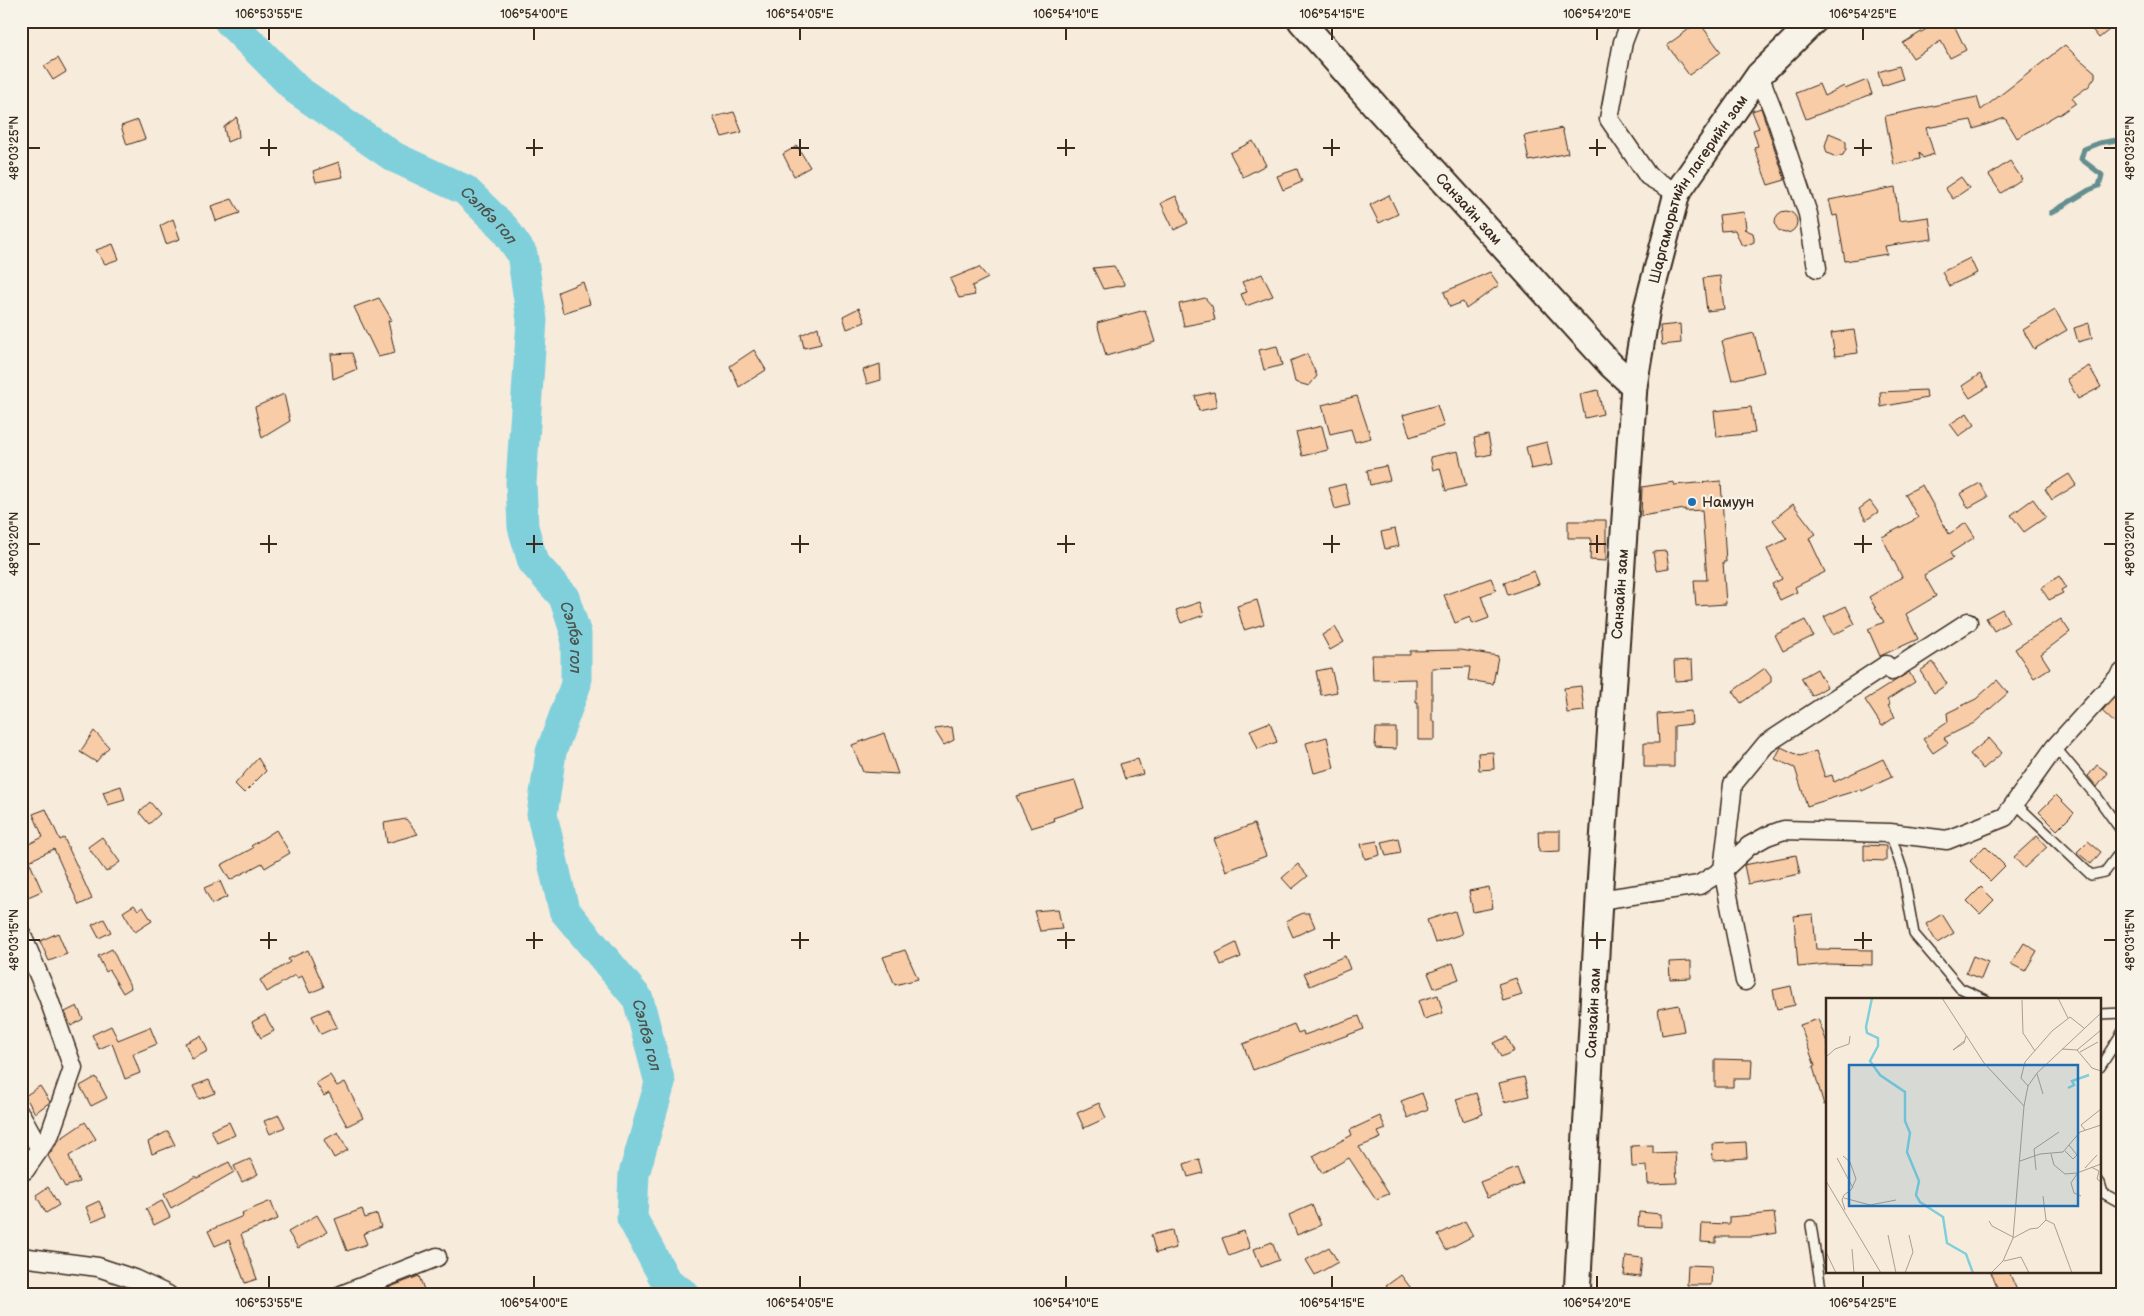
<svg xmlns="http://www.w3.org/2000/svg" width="2144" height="1316" font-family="'Balsamiq Sans',sans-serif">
  <rect width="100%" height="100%" fill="#f7ebdb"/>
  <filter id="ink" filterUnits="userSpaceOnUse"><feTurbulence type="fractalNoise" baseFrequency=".02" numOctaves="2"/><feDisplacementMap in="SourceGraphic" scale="10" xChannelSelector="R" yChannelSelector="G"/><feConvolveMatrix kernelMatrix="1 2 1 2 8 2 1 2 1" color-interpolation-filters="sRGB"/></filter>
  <g filter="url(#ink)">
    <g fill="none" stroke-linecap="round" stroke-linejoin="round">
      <path stroke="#648e90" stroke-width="5" d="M2051 213 2089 190 2099 186 2102 175 2081 159 2084 149 2099 143 2123 139"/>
      <path stroke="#80d0dc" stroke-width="31" id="s1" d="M229 21 297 90 394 157 465 190 504 228 522 254 532 320 521 483 523 527 533 562 564 597 576 634V684L551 752 542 815 564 910 638 999 660 1083 634 1174 632 1218 666 1281 685 1295"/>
    </g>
    <path fill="#f8cca7" stroke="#3b2a1e" d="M1923 21H1952L1966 50 1950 58 1941 41 1913 58 1903 43 1928 28Z
      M2085 21H2103L2109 30 2099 38Z
      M1699 22 1721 52 1689 75 1667 45Z
      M2065 45 2076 56 2095 72V77L2089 86 2072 98 2076 103 2059 115 2058 114 2017 138 2005 118 1974 129 1971 120 1926 128 1934 154 1923 158 1919 152 1920 159 1894 165 1885 116 1977 97 1981 110Z
      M58 58 66 72 53 80 44 66Z
      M1899 66 1903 79 1882 86 1878 72Z
      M1867 80 1872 94 1806 119 1796 93 1819 84 1824 96 1844 86 1845 89Z
      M1761 108 1785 180 1768 185 1754 147 1758 146 1753 130 1759 128 1752 111Z
      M734 112 742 132 722 137 713 117Z
      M237 117 239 137 227 142 224 127Z
      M138 120 145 139 127 145 121 126Z
      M1562 128 1568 153 1529 161 1524 136Z
      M1829 133 1841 138 1846 142V149L1843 155 1836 157 1827 153 1825 146Z
      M1253 141 1266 165 1243 177 1230 153Z
      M797 146 810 167 794 176 783 154Z
      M2010 161 2022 179 2001 193 1989 175Z
      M339 162 343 177 316 182 313 171Z
      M1297 169 1302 182 1283 190 1277 176Z
      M1961 177 1969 188 1953 199 1945 188Z
      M1895 187 1899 221 1929 217 1932 239 1885 246 1887 254 1845 261 1837 215 1833 216 1829 200Z
      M1389 195 1398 214 1379 223 1370 205Z
      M1176 196 1188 223 1174 230 1161 203Z
      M232 199 240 213 216 221 211 206Z
      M1775 222a11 11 0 1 1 22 0a11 11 0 1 1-22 0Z
      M1744 212 1746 228 1744 229 1753 233 1754 238V242L1745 246 1741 244 1735 230 1721 231 1719 215Z
      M173 219 180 239 166 244 160 226Z
      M113 244 119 259 105 264 96 250Z
      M1970 258 1977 273 1949 286 1942 272Z
      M1114 266 1125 285 1103 289 1093 268Z
      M979 267 988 278 972 286 975 295 959 298 950 279Z
      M1490 272 1499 285 1466 309 1463 302 1450 307 1444 292Z
      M1262 274 1273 296 1246 306 1241 294 1247 292 1242 282Z
      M1720 276 1724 309 1707 311 1703 278Z
      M583 282 590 304 563 313 558 292Z
      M379 298 392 320 388 321 395 353 378 357 354 307Z
      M1205 298 1212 306 1215 320 1184 326 1179 304Z
      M859 308 865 322 847 329 843 316Z
      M1145 310 1155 342 1106 356 1097 323Z
      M2055 310 2067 330 2034 349 2023 330Z
      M2089 323 2092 338 2078 342 2074 328Z
      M1680 324 1681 343 1662 345 1660 326Z
      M818 327 821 344 804 348 801 335Z
      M1854 330 1858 353 1835 356 1831 333Z
      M1754 333 1764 372 1732 380 1722 341Z
      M1277 346 1282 365 1264 370 1259 350Z
      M754 350 766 370 739 387 730 366Z
      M352 353 357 369 333 379 331 354Z
      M1307 354 1317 376 1309 386 1295 382 1290 361Z
      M880 364 881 380 867 384 863 370Z
      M2089 366 2101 387 2078 399 2067 379Z
      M1980 374 1988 387 1970 398 1962 386Z
      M1598 390 1603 414 1585 418 1580 394Z
      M1926 390 1927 398 1881 407 1880 392Z
      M1214 392 1217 407 1199 411 1195 396Z
      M284 394 290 421 262 438 255 407Z
      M1357 396 1371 438 1355 442 1351 429 1330 434 1322 405Z
      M1437 405 1444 426 1410 437 1403 415Z
      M1751 407 1755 433 1717 437 1714 411Z
      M1967 413 1975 425 1959 436 1950 424Z
      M1322 426 1328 450 1302 456 1296 432Z
      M1488 435 1492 454 1478 457 1474 438Z
      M1547 442 1552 465 1531 469 1526 447Z
      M1458 451 1466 486 1446 491 1440 468 1433 470 1430 457Z
      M1386 466 1390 480 1370 485 1367 470Z
      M2069 474 2076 485 2052 500 2045 489Z
      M1721 481 1726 562H1723L1726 604 1696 606 1694 580H1707L1702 510 1685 511V509L1641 516 1642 487 1674 482V485Z
      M1980 483 1988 497 1968 508 1960 494Z
      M1345 484 1350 505 1335 509 1329 488Z
      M1922 485 1949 534 1966 523 1975 537 1950 553 1953 558 1924 575 1936 596 1906 614 1918 639 1880 656 1868 629 1884 622 1869 597 1902 577 1882 537 1918 518 1905 494Z
      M2033 499 2046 517 2024 532 2011 515Z
      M1870 501 1878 512 1866 520 1859 509Z
      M1793 504 1816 534 1809 538 1825 572 1795 587 1797 592 1780 600 1772 584 1782 579 1767 549 1787 539 1773 520Z
      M1588 520H1606V561L1590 560 1591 538H1568V521H1588Z
      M1395 529 1399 546 1385 549 1381 532Z
      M1666 551 1669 568 1656 570 1653 552Z
      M1534 571 1539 584 1508 595 1504 582Z
      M2059 576 2066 587 2061 590 2063 593 2049 600 2041 588Z
      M1491 578 1496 590 1481 596 1489 618 1473 624 1470 617 1455 623 1444 595Z
      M1257 600 1264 624 1244 630 1237 606Z
      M1200 602 1204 615 1181 623 1176 610Z
      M1846 606 1855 624 1833 635 1824 617Z
      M2002 609 2009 622 1994 631 1986 618Z
      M2061 619 2070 632 2041 654 2050 668 2034 678 2015 649Z
      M1805 620 1813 636 1783 651 1775 635Z
      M1335 627 1344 642 1330 650 1322 635Z
      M1461 650 1498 656 1493 684 1468 680 1470 667 1432 668V721H1435V740H1418V702H1416V679L1373 680 1372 655H1410V651Z
      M1692 660 1693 680 1675 681 1674 661Z
      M1933 662 1947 684 1934 693 1920 671Z
      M1331 668 1337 692 1321 695 1316 671Z
      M1765 668 1771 676V682L1741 703 1733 691Z
      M1817 669 1827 687 1812 696 1801 678Z
      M1909 672 1915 682 1887 700 1890 705 1888 706 1895 717 1882 726 1865 700Z
      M1997 680 2008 693 1974 723 1944 738 1948 743 1933 753 1923 739 1948 722 1947 713 1976 699Z
      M1581 686 1584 711 1567 713 1564 688Z
      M2114 698 2123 706V731L2102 711Z
      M1691 711 1692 724 1674 726V767H1644V743H1659L1657 714Z
      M1270 722 1277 742 1258 749 1250 730Z
      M952 727 954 740 944 745 934 729Z
      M1376 728H1396V749L1375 748Z
      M94 731 109 747 96 762 80 752Z
      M884 733 898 774 863 772 852 745Z
      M1327 737 1334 768 1314 773 1306 743Z
      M1989 738 2002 753 1983 769 1970 754Z
      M1781 747 1800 756 1816 751 1825 777 1832 775 1834 782 1883 759 1892 777 1862 791 1861 789 1807 806 1795 768 1775 759Z
      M1493 752 1494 769 1479 770 1478 753Z
      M258 758 266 771 244 793 235 784Z
      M1138 759 1143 774 1125 779 1120 764Z
      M2097 765 2108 773 2097 787 2088 776Z
      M1075 781 1084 808 1053 818 1054 821 1031 828 1016 796Z
      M121 786 125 800 108 805 103 792Z
      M2056 795 2074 813 2057 830 2039 812Z
      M150 802 160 814 149 824 139 812Z
      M46 809 60 840 64 838 92 899 79 905 54 849 29 861 42 891 21 900V841L23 847 43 837 33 814Z
      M406 819 418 834 387 843 384 823Z
      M1254 824 1266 856 1226 871 1214 839Z
      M276 830 290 853 265 868 262 863 230 880 221 865 253 848 251 846Z
      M1538 831H1560V851L1539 852Z
      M2037 836 2047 847 2024 868 2014 857Z
      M102 837 120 862 106 872 88 847Z
      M1398 838 1401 853 1386 856 1382 842Z
      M1377 841 1380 855 1365 859 1361 844Z
      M2088 841 2101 852 2091 864 2077 852Z
      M1864 845 1886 846V861L1864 860Z
      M1985 846 2005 866 1990 881 1970 861Z
      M1796 855 1800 874 1748 884 1744 865Z
      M1298 864 1308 876 1292 889 1282 878Z
      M220 881 227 897 212 904 204 888Z
      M1489 887 1493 908 1473 912 1469 891Z
      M1981 887 1994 900 1980 914 1967 901Z
      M134 905 138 910 143 907 152 921 135 932 123 912Z
      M1058 909 1062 929 1040 931 1034 911Z
      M1455 911 1462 934 1435 943 1427 920Z
      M1303 913H1309L1315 927 1293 937 1286 921Z
      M1813 914 1816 949 1872 950V965L1828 964 1798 967 1794 916Z
      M1942 914 1954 933 1937 943 1926 924Z
      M104 919 111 932 99 938 92 925Z
      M58 933 67 954 49 961 40 941Z
      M1236 943 1241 957 1221 965 1216 953Z
      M2024 943 2037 951 2025 971 2011 964Z
      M112 949 131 988 123 993 109 970 106 972 98 956Z
      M308 950 324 987 310 993 302 976 297 978 295 975 267 992 260 980 290 962 288 959Z
      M905 950 918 979 895 985 883 957Z
      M1345 956 1350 969 1310 986 1304 973Z
      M1973 956 1988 962 1981 979 1966 973Z
      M1691 961V978L1670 979 1669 962Z
      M1453 963 1459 979 1434 988 1428 973Z
      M1516 978 1522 995 1503 1001 1498 984Z
      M1791 986 1795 1005 1777 1009 1773 990Z
      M1438 995 1443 1013 1424 1019 1418 1001Z
      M1679 1005 1684 1031 1662 1035 1658 1009Z
      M77 1006 83 1019 71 1026 65 1012Z
      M328 1009 337 1027 321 1034 312 1016Z
      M265 1015 274 1031 261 1038 252 1022Z
      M1359 1016 1364 1029 1253 1070 1243 1044 1294 1024 1298 1033 1303 1031 1304 1035Z
      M1818 1019 1828 1045V1104L1824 1105 1813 1067 1815 1066 1800 1025Z
      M111 1026 118 1040 150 1027 157 1044 133 1054 140 1073 125 1079 112 1043 99 1049 92 1035Z
      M201 1036 208 1051 192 1059 185 1043Z
      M1507 1037 1514 1051 1501 1057 1494 1043Z
      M1715 1059 1752 1060 1751 1079H1733V1087H1715Z
      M330 1075 337 1086 345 1082 363 1118 347 1126 329 1093 324 1096 316 1083Z
      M96 1077 107 1098 91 1106 80 1086Z
      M1524 1077 1529 1096 1504 1102 1499 1083Z
      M209 1080 215 1093 199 1099 193 1086Z
      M40 1086 50 1102 35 1113 25 1096Z
      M1422 1093 1428 1109 1408 1118 1401 1101Z
      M1476 1093 1483 1114 1463 1121 1456 1099Z
      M1099 1103 1106 1118 1084 1128 1077 1113Z
      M279 1115 285 1127 270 1134 264 1121Z
      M1380 1116 1386 1129 1378 1132 1381 1138 1359 1147 1389 1194 1376 1199 1349 1158 1322 1173 1313 1156 1352 1135 1350 1130Z
      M85 1122 96 1139 69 1156 79 1182 65 1187 48 1156 60 1139Z
      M229 1122 235 1135 217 1143 211 1130Z
      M168 1131 175 1145 152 1154 148 1142Z
      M338 1132 348 1150 334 1158 324 1140Z
      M1746 1142 1747 1158 1713 1160 1712 1144Z
      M1653 1145V1153L1675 1152 1677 1183 1648 1184 1647 1166 1632 1167 1631 1146Z
      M250 1159 258 1174 242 1182 234 1166Z
      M1199 1159 1203 1173 1188 1177 1184 1164Z
      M229 1162 234 1172 171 1208 164 1194 196 1176 197 1178Z
      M1517 1168 1523 1184 1487 1198 1480 1182Z
      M48 1187 59 1205 46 1213 36 1195Z
      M99 1201 106 1216 92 1222 86 1207Z
      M162 1201 170 1217 154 1225 146 1209Z
      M271 1201 278 1219 241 1234 257 1279 245 1283 229 1240 215 1246 208 1231 243 1216 242 1213Z
      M1312 1205 1321 1225 1297 1235 1289 1215Z
      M362 1209 365 1218 377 1214 381 1227 363 1234 367 1244 347 1251 335 1219Z
      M1639 1212 1661 1214V1227L1638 1226Z
      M1774 1213 1777 1233 1753 1237H1716V1243L1701 1242 1702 1223 1729 1224V1217Z
      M317 1215 327 1232 298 1248 288 1232Z
      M1465 1221 1473 1236 1446 1250 1438 1235Z
      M1172 1230 1176 1248 1156 1253 1151 1235Z
      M1244 1231 1250 1248 1229 1256 1222 1238Z
      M1272 1242 1279 1260 1261 1267 1254 1249Z
      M1329 1247 1338 1262 1315 1275 1306 1260Z
      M1626 1256 1642 1258 1640 1277 1624 1275Z
      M1688 1265 1712 1266 1711 1285H1687Z
      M1991 1272H2009L2019 1295H2000Z
      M1401 1275 1416 1295H1393L1386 1286Z
      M419 1276 426 1295H372V1294Z"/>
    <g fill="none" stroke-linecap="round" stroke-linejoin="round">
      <g stroke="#3b2a1e" stroke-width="12">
        <path id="lane" d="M2055 747 2097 797 2123 833
          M2015 803 2091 875 2105 872 2123 848
          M1890 833 1903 872 1914 934 1960 988 1986 1000
          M2100 1014 2123 1013
          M2100 1067 2123 1031
          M2100 1183 2103 1193 2123 1204
          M1811 1225 1822 1295"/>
      </g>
      <g stroke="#3b2a1e" stroke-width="21">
        <path id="street" d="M1631 21 1623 42 1609 119 1648 176 1677 193
          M1759 75 1776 118 1808 214 1817 268
          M1599 900 1699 885 1723 870 1749 846 1767 836 1784 830 1890 833 1947 840 2005 817 2055 747 2123 672
          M21 933 48 997 73 1068 50 1134 25 1170 21 1172
          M1745 981 1723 870 1733 784 1766 744 1886 665 1892 671 1968 622
          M21 1115 40 1149
          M21 1257 98 1267 134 1279 168 1295
          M341 1295 437 1257"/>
      </g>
      <g stroke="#3b2a1e" stroke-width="29">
        <g id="secondary">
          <path id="s2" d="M1301 21 1379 110 1611 365 1634 386 1599 900 1577 1295"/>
          <path id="s3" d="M1634 386 1647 308 1677 193 1759 75 1814 21"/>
        </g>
      </g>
      <use href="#lane" stroke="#f7f3e8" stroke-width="9"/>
      <use href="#street" stroke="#f7f3e8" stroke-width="18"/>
      <use href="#secondary" stroke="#f7f3e8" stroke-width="25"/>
    </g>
  </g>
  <path fill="none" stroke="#3b2a1e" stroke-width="2" d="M269 28V40M534 28V40M800 28V40M1066 28V40M1332 28V40M1597 28V40M1863 28V40M269 139V156M534 139V156M800 139V156M1066 139V156M1332 139V156M1597 139V156M1863 139V156M28 148H40M260 148H277M526 148H543M791 148H809M1057 148H1075M1323 148H1340M1589 148H1606M1854 148H1872M2104 148H2116M269 535V553M534 535V553M800 535V553M1066 535V553M1332 535V553M1597 535V553M1863 535V553M28 544H40M260 544H277M526 544H543M791 544H809M1057 544H1075M1323 544H1340M1589 544H1606M1854 544H1872M2104 544H2116M269 932V949M534 932V949M800 932V949M1066 932V949M1332 932V949M1597 932V949M1863 932V949M28 940H40M260 940H277M526 940H543M791 940H809M1057 940H1075M1323 940H1340M1589 940H1606M1854 940H1872M2104 940H2116M269 1276V1288M534 1276V1288M800 1276V1288M1066 1276V1288M1332 1276V1288M1597 1276V1288M1863 1276V1288"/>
  <circle fill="#1f6fb2" stroke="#f7f3e8" stroke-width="2" cx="1692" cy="502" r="5"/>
  <g text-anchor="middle" stroke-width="4.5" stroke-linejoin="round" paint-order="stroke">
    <g font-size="15" fill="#3b2a1e" stroke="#f7f3e8">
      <text dy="5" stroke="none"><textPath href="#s3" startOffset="210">Шаргаморьтийн лагерийн зам</textPath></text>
      <text dy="5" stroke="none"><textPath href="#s2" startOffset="252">Санзайн зам</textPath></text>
      <text transform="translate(1620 594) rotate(-86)" y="5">Санзайн зам</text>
      <text transform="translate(1593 1013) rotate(-87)" y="5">Санзайн зам</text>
    </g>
    <g font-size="15" fill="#3b2a1e" stroke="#f7f3e8" text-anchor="start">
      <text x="1702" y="507">Намуун</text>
    </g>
    <g font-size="16" font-style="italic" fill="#4c544e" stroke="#f7f3e8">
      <text dy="6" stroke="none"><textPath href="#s1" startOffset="328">Сэлбэ гол</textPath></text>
      <text dy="6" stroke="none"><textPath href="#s1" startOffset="778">Сэлбэ гол</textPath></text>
      <text dy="6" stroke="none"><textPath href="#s1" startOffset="1212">Сэлбэ гол</textPath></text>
    </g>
  </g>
  <g transform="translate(1826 998)">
    <rect width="275" height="275" fill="#f7ebdb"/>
    <path fill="none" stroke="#80d0dc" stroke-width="2.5" d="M46 0 40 29 41 35 52 40V48L44 63 54 77 79 94V123L84 135 81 154 93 183 90 197 94 204 117 219 121 245 140 256 147 275M242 90 248 87 246 83 263 77"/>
    <path fill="none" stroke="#ac9e8f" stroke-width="1" d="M116 0 158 65 198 108 187 240 177 263 165 275M232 0 242 20M196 2 197 35 209 53M138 43 127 52 138 45 140 38M236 51 251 52 266 70 275 73M251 52 275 32M254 54 272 44M0 59 9 51 23 46 24 38M211 76 217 96M202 88 195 80 199 64 226 33 244 19 258 30M198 108 202 88 211 75 275 15M259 132 255 127 275 111M239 153 247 161 251 157 243 147M225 156 228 167 239 176 251 175 275 166M17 158 24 164 30 181 25 192 18 197 16 202 19 212M11 160 27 190M194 163 214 156 237 154 254 134 275 127M265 169 273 173 271 181 275 184M259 170 271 157M210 172 208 151 233 134M251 176 245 185 248 195 255 198M0 183 55 275M217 198 220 222M18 200 44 207 70 202M220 222 228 226 246 275M163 223 166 228 187 239M62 237 70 275M187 240 204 231 212 230 220 222M26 251 28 275M0 254 10 275M178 263 195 259 203 275M79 275 87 254 83 237"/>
    <path fill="#1f6fb2" fill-opacity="0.15" stroke="#1f6fb2" stroke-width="2.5" d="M23 67H252V208H23Z"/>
    <rect width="275" height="275" fill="none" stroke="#3b2a1e" stroke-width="2.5"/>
  </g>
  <rect width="2144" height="1316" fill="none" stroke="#f7f3e8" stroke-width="55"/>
  <rect x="28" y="28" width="2088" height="1260" fill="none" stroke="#3b2a1e" stroke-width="2"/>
  <g font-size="12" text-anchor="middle" fill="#3b2a1e">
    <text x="269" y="18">106°53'55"E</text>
    <text x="534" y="18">106°54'00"E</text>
    <text x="800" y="18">106°54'05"E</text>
    <text x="1066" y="18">106°54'10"E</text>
    <text x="1332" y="18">106°54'15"E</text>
    <text x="1597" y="18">106°54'20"E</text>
    <text x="1863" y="18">106°54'25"E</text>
    <text transform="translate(14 148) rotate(-90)" y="4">48°03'25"N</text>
    <text transform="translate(2130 148) rotate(-90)" y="4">48°03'25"N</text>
    <text transform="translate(14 544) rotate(-90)" y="4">48°03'20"N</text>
    <text transform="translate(2130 544) rotate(-90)" y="4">48°03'20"N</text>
    <text transform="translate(14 940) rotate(-90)" y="4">48°03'15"N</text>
    <text transform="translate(2130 940) rotate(-90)" y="4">48°03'15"N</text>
    <text x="269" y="1307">106°53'55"E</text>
    <text x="534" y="1307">106°54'00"E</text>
    <text x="800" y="1307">106°54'05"E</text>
    <text x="1066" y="1307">106°54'10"E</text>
    <text x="1332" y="1307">106°54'15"E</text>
    <text x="1597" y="1307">106°54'20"E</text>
    <text x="1863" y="1307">106°54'25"E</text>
  </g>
</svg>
